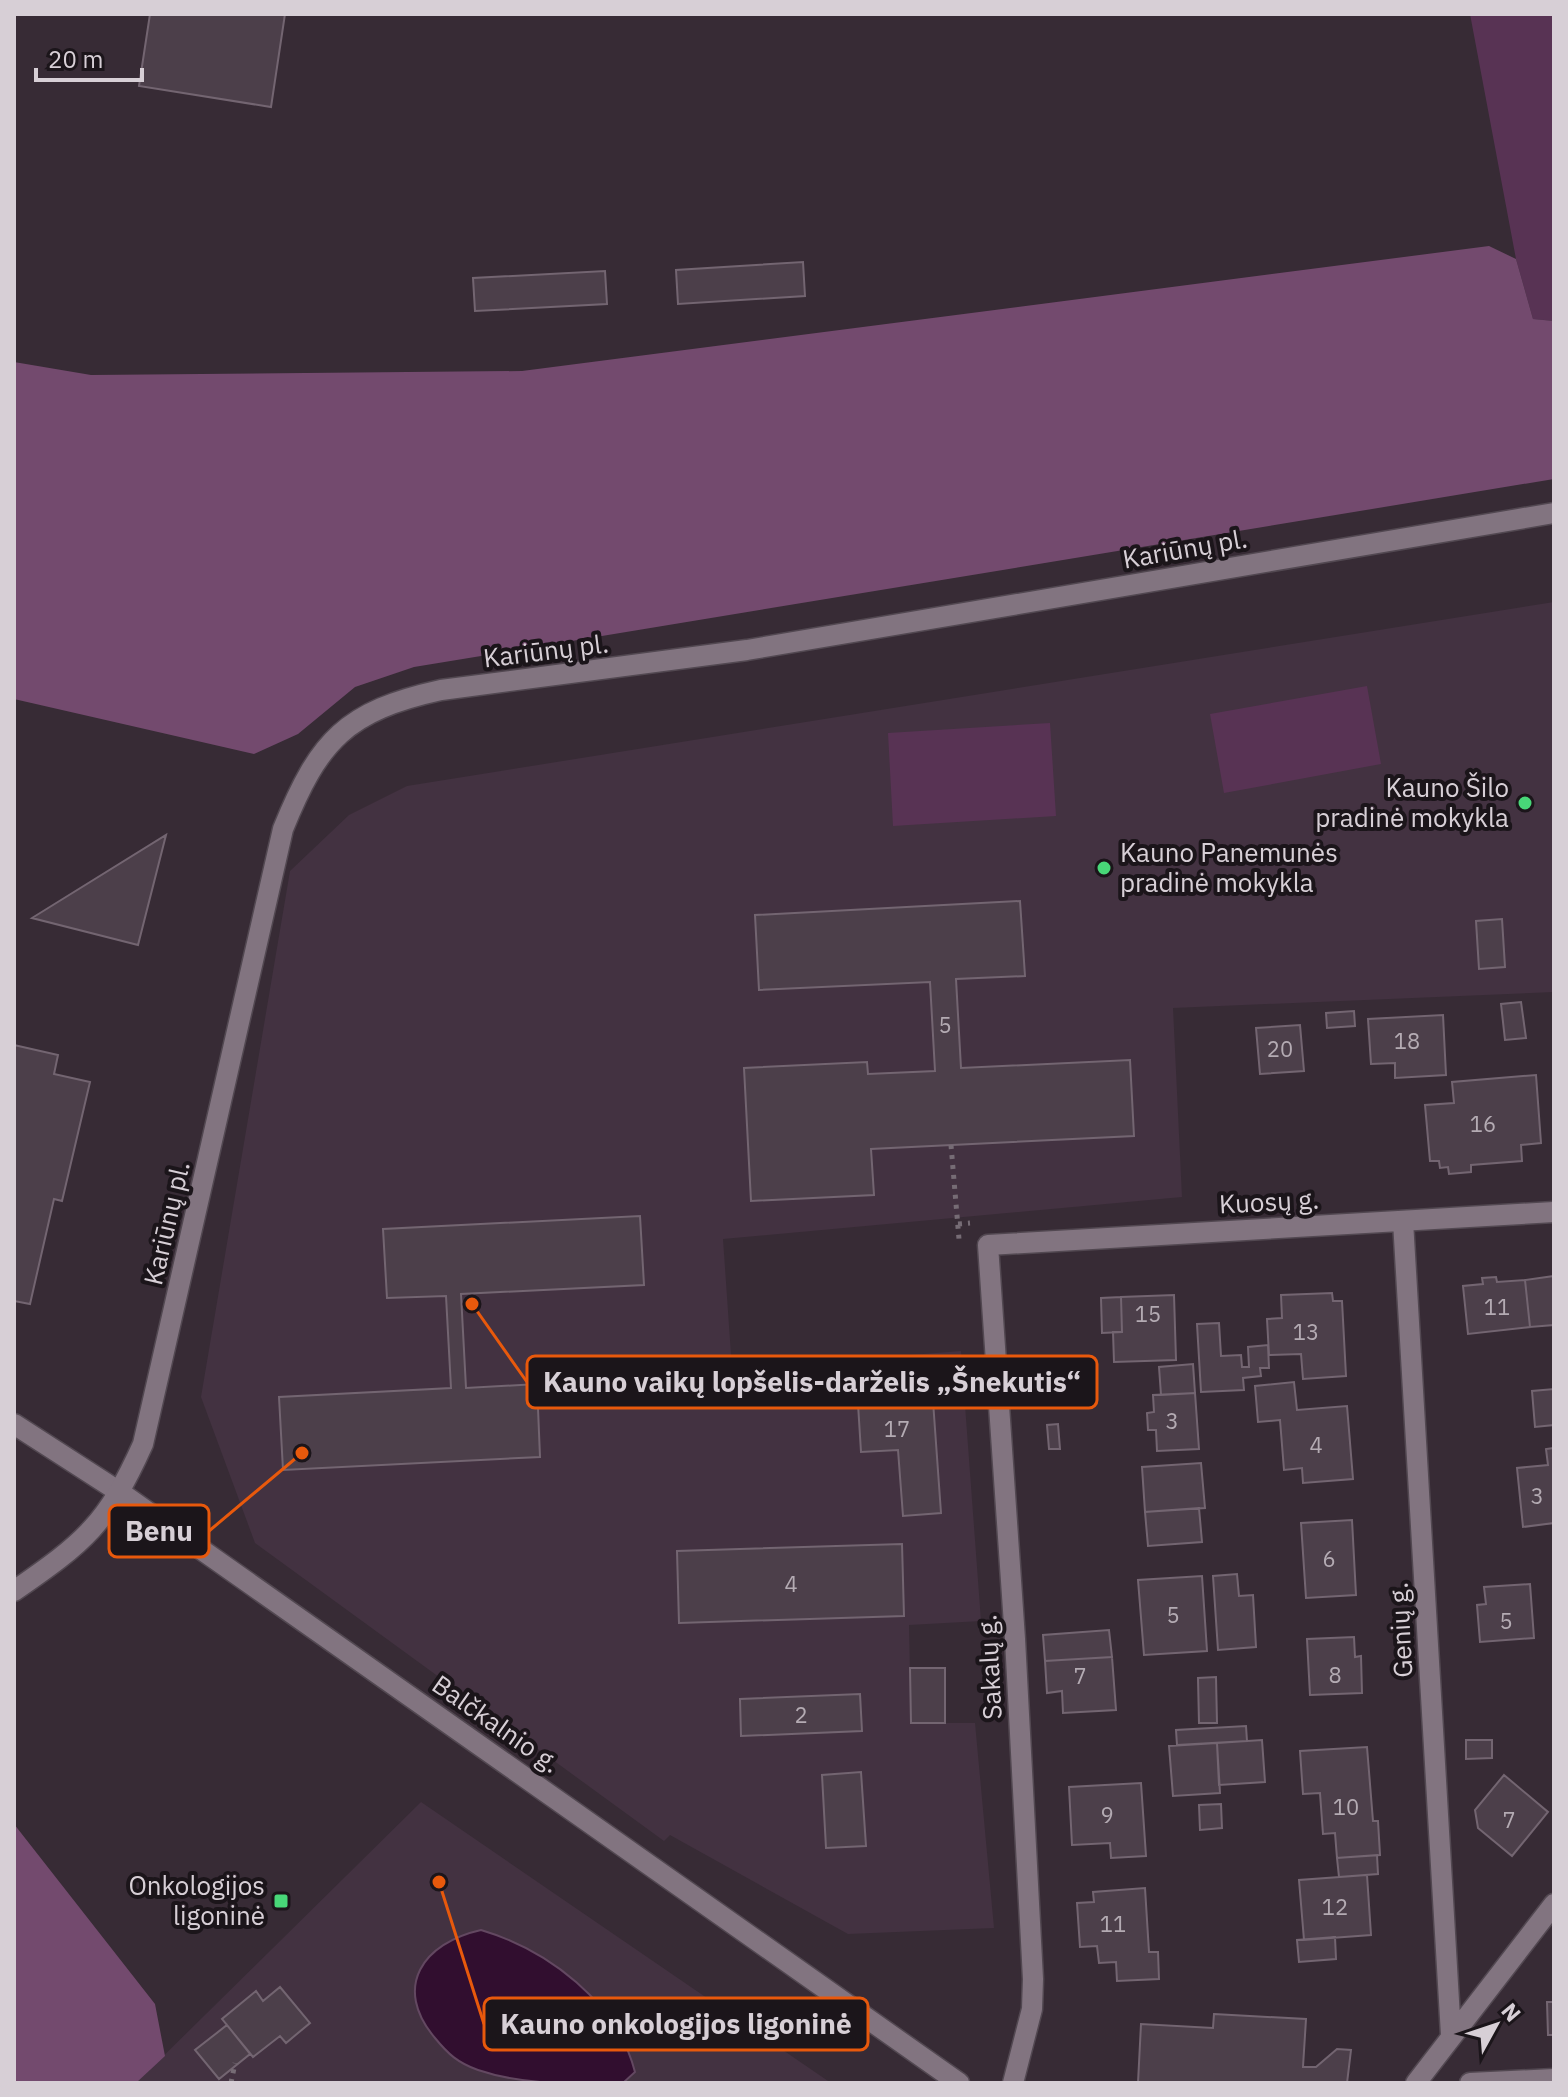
<svg xmlns="http://www.w3.org/2000/svg" width="1568" height="2097" font-family="'IBM Plex Sans',sans-serif">
  <rect width="100%" height="100%" fill="#372b35"/>
  <path fill="#433241" d="M1554 602V992L1173 1008 1182 1197 723 1239 732 1369 961 1351 981 1621 909 1625 911 1723H975L994 1928 848 1934 670 1835 664 1841 255 1543 201 1397 290 871 349 815 407 786Z
    M421 1802 831 2083H136Z"/>
  <path fill="#583354" d="M1470 14H1554V321L1533 319 1516 259Z
    M1367 686 1381 764 1224 793 1210 714Z
    M1050 723 1056 816 893 826 888 733Z"/>
  <path fill="#734a6e" d="M1489 246 1516 259 1533 319 1554 321V479L414 667 355 687 298 734 254 754 14 699V362L91 375 522 371Z
    M14 1824 155 2004 165 2056 136 2083H14Z"/>
  <path fill="#310e2f" stroke="#634861" stroke-width="2" d="M481 1930C548 1950 617 2002 635 2072L623 2083C575 2083 525 2086 478 2070 458 2063 448 2054 435 2038 392 1987 423 1943 481 1930Z"/>
  <path fill="#4c3f4a" stroke="#736571" stroke-width="2" d="M150 14H285L271 107 139 86Z
    M803 262 805 296 678 304 676 270Z
    M605 271 607 304 475 311 473 278Z
    M166 835 138 945 32 918Z
    M1020 901 1025 976 956 979 961 1068 1130 1060 1134 1136 871 1149 874 1195 751 1201 744 1068 867 1062 868 1074 935 1071 930 982 759 990 755 915Z
    M1502 919 1505 967 1479 969 1476 921Z
    M1521 1002 1526 1038 1505 1040 1501 1004Z
    M1354 1011 1355 1026 1327 1028 1326 1013Z
    M1443 1015 1446 1075 1395 1078V1063L1371 1064 1368 1019Z
    M1300 1025 1304 1071 1260 1074 1256 1028Z
    M14 1045 58 1055 54 1074 90 1082 62 1201 54 1199 30 1304 14 1301Z
    M1536 1075 1541 1143 1521 1145 1522 1161 1471 1165V1172L1449 1174 1448 1167 1440 1168 1439 1161H1430L1425 1105 1454 1103 1452 1082Z
    M640 1216 644 1285 461 1294 466 1388 537 1384 540 1457 283 1470 279 1397 451 1388 446 1296 387 1298 383 1229Z
    M1554 1276V1325L1530 1327 1525 1280Z
    M1496 1277 1497 1282 1525 1280 1530 1327 1468 1334 1463 1286 1483 1284 1482 1278Z
    M1332 1293 1333 1301H1342L1346 1376 1303 1379 1301 1354 1269 1355 1267 1319 1282 1318 1281 1295Z
    M1174 1295 1176 1360 1114 1362 1113 1332H1122L1121 1297Z
    M1121 1297 1122 1332 1102 1333 1101 1298Z
    M1219 1323 1221 1356 1241 1355 1242 1367H1249L1248 1347 1268 1345 1269 1368H1260L1261 1376 1243 1378 1244 1390 1201 1392 1197 1324Z
    M930 1359 941 1513 903 1516 898 1450 861 1452 858 1404 805 1407 804 1401 770 1404 767 1371Z
    M1193 1364 1195 1393 1161 1395 1159 1367Z
    M1294 1382 1297 1410 1347 1406 1353 1479 1303 1483 1302 1468 1284 1470 1280 1420 1258 1422 1255 1386Z
    M1554 1389V1425L1535 1427 1532 1391Z
    M1195 1393 1199 1449 1157 1451 1156 1430H1148L1147 1413 1154 1412 1153 1395Z
    M1058 1424 1060 1449H1049L1047 1425Z
    M1554 1448V1523L1523 1527 1517 1468 1548 1465 1546 1449Z
    M1201 1463 1205 1508 1145 1512 1142 1467Z
    M1199 1508 1202 1542 1148 1546 1145 1512Z
    M1352 1520 1356 1595 1306 1598 1301 1523Z
    M902 1544 904 1616 679 1623 677 1551Z
    M1237 1574 1239 1596 1253 1595 1256 1647 1218 1650 1213 1576Z
    M1202 1576 1207 1651 1144 1655 1138 1580Z
    M1530 1584 1534 1638 1480 1642 1477 1605 1486 1604 1484 1587Z
    M1109 1630 1112 1657 1045 1661 1043 1635Z
    M1354 1637 1355 1657 1361 1656 1362 1693 1310 1695 1307 1639Z
    M1112 1657 1116 1710 1063 1713 1062 1691 1047 1693 1045 1661Z
    M910 1668H945V1723H911Z
    M1216 1677 1217 1723H1199L1198 1678Z
    M860 1694 862 1731 741 1736 740 1699Z
    M1246 1726 1247 1741 1177 1745 1176 1730Z
    M1262 1740 1265 1782 1219 1785 1217 1743Z
    M1466 1740H1492V1758L1466 1759Z
    M1217 1743 1220 1793 1173 1796 1169 1746Z
    M1367 1747 1373 1821H1378L1380 1855 1337 1858 1335 1833 1323 1834 1320 1793 1303 1794 1300 1751Z
    M861 1772 866 1846 826 1848 822 1775Z
    M1504 1775 1548 1812 1512 1856 1478 1828 1475 1810Z
    M1141 1783 1146 1856 1111 1858 1110 1843 1072 1845 1069 1787Z
    M1221 1804 1222 1828 1200 1830 1199 1805Z
    M1377 1855 1378 1874 1339 1877 1337 1858Z
    M1367 1875 1371 1935 1304 1940 1299 1880Z
    M1145 1888 1149 1952H1158L1159 1979 1117 1981 1116 1962 1099 1963 1097 1946 1080 1947 1077 1903 1094 1902 1093 1892Z
    M1335 1937 1336 1959 1299 1962 1297 1940Z
    M280 1987 310 2023 286 2043 280 2036 253 2057 222 2019 256 1991 263 2001Z
    M1547 2002H1554V2035H1548Z
    M1214 2014 1306 2019 1303 2067H1316L1337 2049 1351 2050 1347 2083H1138L1141 2024 1213 2028Z
    M227 2025 250 2054 219 2079 195 2050Z"/>
  <g fill="none" stroke-linecap="round" stroke-linejoin="round">
    <g stroke="#524851" stroke-width="23">
      <path id="minor" d="M1403 1221 1451 2035
        M14 1424 121 1493
        M1013 2083 1032 2009 1033 1979 1015 1639 988 1245 1554 1212
        M1416 2083 1554 1904
        M1470 2083 1554 2079"/>
    </g>
    <g stroke="#524851" stroke-width="23">
      <path id="tertiary" d="M121 1493 959 2083
        M14 1591C85 1542 107 1524 143 1444L283 829C319 740 346 711 441 690L747 650 1554 513"/>
    </g>
    <path stroke="#766c75" stroke-width="5" stroke-dasharray="4 6" stroke-linecap="butt" d="M951 1145 959 1239
      M958 1224 970 1223
      M231 2083 235 2063"/>
    <use href="#minor" stroke="#827480" stroke-width="20"/>
    <use href="#tertiary" stroke="#827480" stroke-width="20"/>
  </g>
  <g fill="#48d778" stroke="#1b151a" stroke-width="3">
    <circle cx="1525" cy="803" r="8"/>
    <circle cx="1104" cy="868" r="8"/>
    <rect x="273" y="1893" width="16" height="16" rx="4"/>
  </g>
  <g text-anchor="middle" stroke-width="8" stroke-linejoin="round" paint-order="stroke">
    <g font-size="22" fill="#b4abb3">
      <text x="945" y="1033">5</text>
      <text x="1407" y="1049">18</text>
      <text x="1280" y="1057">20</text>
      <text x="1483" y="1132">16</text>
      <text x="1497" y="1315">11</text>
      <text x="1148" y="1322">15</text>
      <text x="1306" y="1340">13</text>
      <text x="1172" y="1429">3</text>
      <text x="897" y="1437">17</text>
      <text x="1316" y="1453">4</text>
      <text x="1537" y="1504">3</text>
      <text x="1329" y="1567">6</text>
      <text x="791" y="1592">4</text>
      <text x="1173" y="1623">5</text>
      <text x="1506" y="1629">5</text>
      <text x="1335" y="1683">8</text>
      <text x="1080" y="1684">7</text>
      <text x="801" y="1723">2</text>
      <text x="1346" y="1815">10</text>
      <text x="1107" y="1823">9</text>
      <text x="1509" y="1828">7</text>
      <text x="1335" y="1915">12</text>
      <text x="1113" y="1932">11</text>
    </g>
    <g font-size="26" fill="#d7cfd6" stroke="#1b151a">
      <text transform="translate(1185 549) rotate(-10)" y="9">Kariūnų pl.</text>
      <text transform="translate(546 651) rotate(-7)" y="9">Kariūnų pl.</text>
      <text transform="translate(1269 1202) rotate(-3)" y="9">Kuosų g.</text>
      <text transform="translate(167 1223) rotate(-77)" y="9">Kariūnų pl.</text>
      <text transform="translate(1401 1630) rotate(-93)" y="9">Genių g.</text>
      <text transform="translate(990 1667) rotate(-93)" y="9">Sakalų g.</text>
      <text transform="translate(496 1724) rotate(35)" y="9">Balčkalnio g.</text>
    </g>
    <g font-size="26" fill="#d7cfd6" stroke="#1b151a" text-anchor="end">
      <text x="1509" y="797">Kauno Šilo<tspan x="1509" dy="30">pradinė mokykla</tspan></text>
      <text x="1120" y="862" text-anchor="start">Kauno Panemunės<tspan x="1120" dy="30">pradinė mokykla</tspan></text>
      <text x="265" y="1895">Onkologijos<tspan x="265" dy="30">ligoninė</tspan></text>
    </g>
  </g>
  <path fill="none" stroke="#e8590c" stroke-width="3" d="M472 1304L527 1382M302 1453L209 1531M439 1882L484 2024"/>
  <g fill="#e8590c" stroke="#1b151a" stroke-width="3">
    <circle cx="472" cy="1304" r="8"/>
    <circle cx="302" cy="1453" r="8"/>
    <circle cx="439" cy="1882" r="8"/>
  </g>
  <g fill="#1b151a" stroke="#e8590c" stroke-width="3">
    <rect x="527" y="1356" width="570" height="52" rx="8"/>
    <rect x="109" y="1505" width="100" height="52" rx="8"/>
    <rect x="484" y="1998" width="384" height="52" rx="8"/>
  </g>
  <g font-size="28" text-anchor="middle" font-weight="bold" fill="#d7cfd6">
    <text x="812" y="1392">Kauno vaikų lopšelis-darželis „Šnekutis“</text>
    <text x="159" y="1541">Benu</text>
    <text x="676" y="2034">Kauno onkologijos ligoninė</text>
  </g>
  <rect width="1568" height="2097" fill="none" stroke="#d7cfd6" stroke-width="32"/>
  <g transform="translate(1496 2025) rotate(50)" stroke="#1b151a" stroke-width="6" paint-order="stroke">
  <path d="M0-6L14 30L0 20L-14 30Z" fill="#d7cfd6"/>
  <text y="-12" font-size="22" font-weight="bold" text-anchor="middle" fill="#d7cfd6">N</text>
  </g>
  <path d="M36 68v12h106v-12" fill="none" stroke="#d7cfd6" stroke-width="4"/>
  <text x="48" y="68" font-size="24" fill="#d7cfd6" stroke="#1b151a" stroke-width="6" paint-order="stroke">20 m</text>
</svg>
